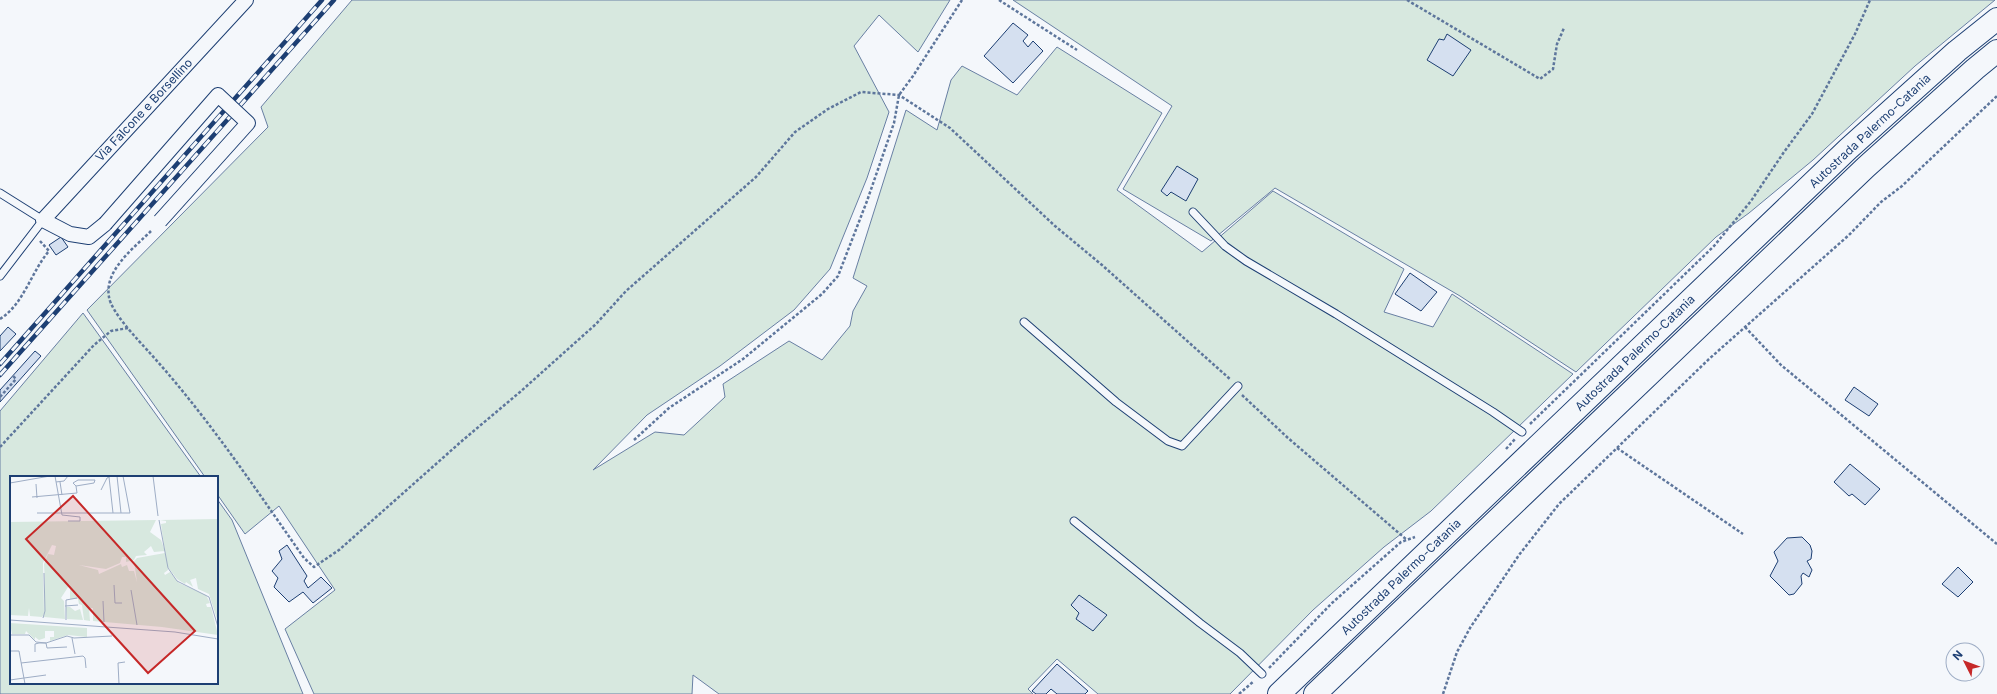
<svg xmlns="http://www.w3.org/2000/svg" width="1997" height="694" font-family="Inter,sans-serif">
  <rect width="100%" height="100%" fill="#f4f7fb"/>
  <path fill="#d7e8df" stroke="#687fa3" d="M352 0H950L918 52 879 15 854 46 889 112 867 178 830 269 794 310 720 366 647 415 593 470 655 432 684 435 725 397 723 384 789 341 822 360 850 326 853 311 867 286 853 278 906 110 937 130 951 80 962 66 1017 95 1057 47 1162 113 1117 190 1202 252 1273 191 1404 269 1384 312 1433 327 1452 294 1573 374 1431 511 1384 547 1313 610 1230 694H1098L1057 659 1028 689 1033 694H719L693 675 692 694H314L285 629 335 590 279 506 245 534 217 494V477H205L87 310 268 127 261 107Z
    M1013 0H1995L1915 66 1813 160 1749 213 1716 237 1576 372 1460 296 1275 188 1211 241 1123 189 1172 106Z
    M83 313 201 477H11V683H217V499L232 520 303 694H0V411Z"/>
  <path fill="#d5e0f0" stroke="#1d3f73" d="M1013 23 1028 35 1023 41 1028 47 1033 41 1043 51 1013 83 984 56Z
    M1447 34 1471 50 1453 76 1427 60 1439 39 1444 40Z
    M1177 166 1198 179 1186 201 1171 192 1167 196 1161 191Z
    M61 237 68 247 56 255 49 245Z
    M1410 273 1437 292 1421 311 1395 294Z
    M8 327 16 334 0 351V336Z
    M35 351 41 356 0 402V390Z
    M1854 387 1878 404 1869 416 1845 400Z
    M1850 464 1880 489 1865 505 1852 494 1849 496 1834 482Z
    M1802 537 1810 545 1812 551 1811 559 1807 561 1812 570 1809 577 1803 573 1801 576 1802 584 1794 594 1789 595 1770 576 1778 561 1774 552 1787 538Z
    M287 545 307 576 304 581 308 588 321 577 332 588 313 603 303 592 289 602 274 587 278 578 272 571 282 559 279 551Z
    M1958 567 1973 582 1958 597 1942 584Z
    M1079 595 1107 615 1093 631 1076 619 1079 613 1071 605Z
    M1057 664 1088 691 1085 694H1057L1051 689 1046 694H1036L1032 691Z"/>
  <g fill="none" stroke-linecap="round" stroke-linejoin="round">
    <g stroke="#1d3f73" stroke-width="9">
      <path id="service" d="M0 193 43 220 0 276
        M1193 212 1225 246 1246 261 1336 314 1493 412 1522 432
        M1024 322 1116 402 1168 441 1182 446 1238 386
        M1074 521 1200 623 1240 653 1262 674"/>
    </g>
    <g stroke="#1d3f73" stroke-width="16">
      <path id="minor" d="M105 224 89 237 70 234 43 220 246 0"/>
    </g>
    <g stroke="#1d3f73" stroke-width="24">
      <path id="motorway" d="M1279 694 1848 149 1957 51 1997 19
        M1315 694 1866 167 1975 69 1997 51"/>
    </g>
    <path stroke="#5e769c" stroke-width="2.5" stroke-dasharray="3 2" stroke-linecap="butt" d="M999 0 1077 50
      M1407 0 1540 79 1553 69 1557 44 1564 28
      M151 231C134 248 104 270 109 297 111 312 139 341 149 352 207 416 255 488 304 558L314 567 339 550 463 440 520 392 596 324 626 291 756 177 795 132 828 109 861 92 899 95 950 128 1055 226 1102 265 1231 380
      M0 319C24 304 31 272 49 251L40 241
      M1745 327 1781 365 1997 544
      M1242 395 1288 438 1407 540
      M0 397 16 379 13 376
      M1530 424 1714 246 1751 201 1784 152 1812 114 1855 34 1870 0
      M634 440 669 408 743 359 822 294 838 276 867 201 894 123 899 95 913 76 962 0
      M0 447 94 345 111 331 128 328
      M1617 448 1743 534
      M1506 449 1515 439
      M1269 668 1332 603 1401 542 1415 537
      M1239 694 1254 681
      M1443 694 1457 652 1470 628 1519 555 1559 504 1709 359 1849 235 1881 202 1902 186 1997 96"/>
    <use href="#service" stroke="#f4f7fb" stroke-width="7"/>
    <use href="#minor" stroke="#f4f7fb" stroke-width="14"/>
    <use href="#motorway" stroke="#f4f7fb" stroke-width="22"/>
    <g stroke="#1d3f73" stroke-width="4.5">
      <path id="rail" d="M0 364 322 0
        M0 375 334 0"/>
    </g>
    <use href="#rail" stroke="#f4f7fb" stroke-width="3" stroke-dasharray="9" stroke-linecap="butt"/>
    <g stroke="#1d3f73" stroke-width="16" stroke-linecap="butt">
      <path id="minor-bridge" d="M105 224 218 95 248 123 160 221"/>
    </g>
    <use href="#minor-bridge" stroke="#f4f7fb" stroke-width="14"/>
  </g>
  <g text-anchor="middle" stroke-width="3" stroke-linejoin="round" paint-order="stroke">
    <g font-size="12" fill="#1d3f73" stroke="#f4f7fb">
      <text transform="translate(144 110) rotate(-47)" y="4">Via Falcone e Borsellino</text>
      <text transform="translate(1870 131) rotate(-43)" y="4">Autostrada Palermo-Catania</text>
      <text transform="translate(1635 353) rotate(-44)" y="4">Autostrada Palermo-Catania</text>
      <text transform="translate(1401 577) rotate(-44)" y="4">Autostrada Palermo-Catania</text>
    </g>
  </g>
  <g transform="translate(10 476)">
    <rect width="208" height="208" fill="#f4f7fb"/>
    <path d="M208 43V146L199 118 188 113 186 102 180 104 183 111 176 106 175 108 167 103 157 90 151 48 156 47V45L150 44ZM146 44 140 56 151 64 155 75 144 76 141 70 134 76 137 79 126 80 124 84 116 86V81H112L110 87 96 93 69 89 88 94 89 98 111 88 112 91 117 89 119 95H124L127 106 124 85 127 82 155 77 158 94 154 97 155 99 160 96 169 107 196 119 200 127 196 128 197 131H201L208 159 152 151 83 145V132H79L80 145 74 144 72 129 69 128 68 123H60V108L51 122 54 125 55 143 34 141 35 107 34 88 38 78 44 79 46 70 42 69 33 87 34 138 32 141 20 140 19 132 18 140 0 139V46ZM56 131H60L65 135 70 133 73 144 57 143ZM0 147 77 152V161L58 159 40 165V161H44V155H35V162L29 164 25 161V164L16 155 15 158H2Z" fill="#d7e8df"/>
    <path fill="none" stroke="#9eadc5" stroke-width="1" d="M45 0 52 39 70 41V45H58M107 0 111 37M143 0 148 40M99 1 103 37M46 6 54 5 58 0M50 6 52 19M0 7 40 0M26 8 27 22M91 14 97 2 101 0M22 21 67 17 66 10 84 7 85 4H68L63 7 66 10M27 37H120L113 0M149 44 158 92 167 105 199 121 208 151M104 109 105 127H112M121 114 127 149M93 125 94 146M55 130 68 129M33 142 35 135 34 97M0 144 165 156 208 163M56 144V124L67 122M0 154V175H9L15 208M0 159H19L26 166 36 167 57 160 64 162 102 160M62 162 65 178M25 176V168L29 167H36L37 172 57 171M11 187 73 180 75 182 76 192M14 202 36 199M0 204 14 202M109 208 108 187 115 186"/>
    <path fill="#c62828" fill-opacity="0.15" stroke="#c62828" stroke-width="2" d="M63 20 185 155 138 197 16 63Z"/>
    <rect width="208" height="208" fill="none" stroke="#1d3f73" stroke-width="2"/>
  </g>
  <g transform="translate(1965 662) rotate(312)"><circle r="19" fill="#f4f7fb" stroke="#9eadc5"/>
  <path d="M0-3L7 15L0 10L-7 15Z" fill="#c62828"/>
  <text y="-6" font-size="11" font-weight="bold" text-anchor="middle" fill="#1d3f73">N</text>
  </g>
</svg>
